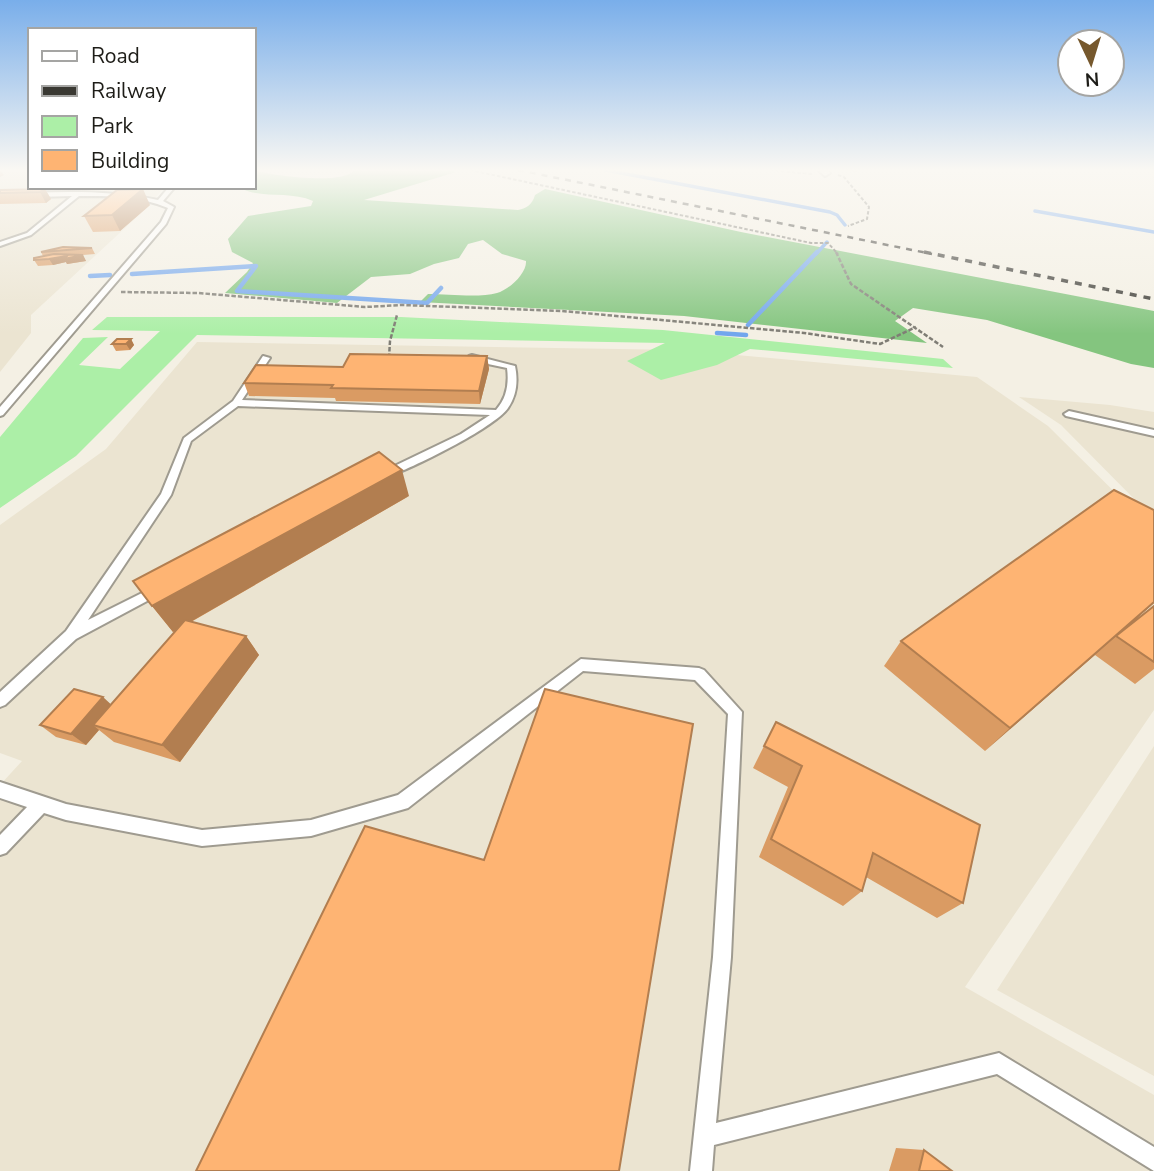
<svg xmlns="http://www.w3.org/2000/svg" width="1154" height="1171" font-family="'Nunito Sans',sans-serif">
  <rect width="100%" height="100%" fill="#f4f0e4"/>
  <path fill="#ebe4d1" d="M0 170H30V187H165L151 202H128L126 205H150L31 315V333L0 372Z
    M197 342 682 350 977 377 1048 426 1154 531V710L965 987 1154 1095V1171H0V785L22 761 0 753V525L106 449Z
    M1019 397 1110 405 1154 412V519L1061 425Z
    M1154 746V1076L997 990Z"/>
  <path fill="#acefa7" d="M107 317H401L663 330 943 359 953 368 750 349 717 365 661 380 627 361 665 343 197 335 76 456 0 508V437L83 338 108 337 79 365 120 369 160 331 92 330Z"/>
  <path fill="#84c57f" d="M254 170C268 175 344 186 354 170H451L456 172 364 200 518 210C527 208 532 205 535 195L545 189 741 232 1154 311V368L1131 364 987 320 913 308 895 321 927 343 684 316 420 302 428 294C448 294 479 298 497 293 509 290 527 273 526 261L502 254 483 240 468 244 459 258 434 264 410 274 371 277 337 303 225 293 247 272 253 263 232 252 228 239 248 216 311 206 313 201C289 190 261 200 238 187H254Z"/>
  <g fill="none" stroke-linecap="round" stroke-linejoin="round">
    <path stroke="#72a6ed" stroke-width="3.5" d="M605 170 830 212 837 215 845 225
      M1035 211 1154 232
      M816 254 827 242"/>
    <path stroke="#72a6ed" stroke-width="4.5" d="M132 274 256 266 237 291 427 303 441 288
      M90 276 110 275
      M748 325 817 252
      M717 333 746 335"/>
    <g stroke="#9f9b90" stroke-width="4">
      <path id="service" d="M169 187H175L163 201 174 207 166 224 3 415 0 416V407L161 222 168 208C140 196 109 196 79 196L31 235 0 246V242L27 233 72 196 0 198V194C53 192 106 189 158 200Z
        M472 355 515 366C518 380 517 395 508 408 494 428 411 469 386 477L381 474 382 472 461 434 490 415 238 406 191 441 171 495 88 620 154 587H162L164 590 162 593 76 639 5 705 0 707V692L66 631 161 494 184 438 233 401 263 356 270 358 242 400 496 410C507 398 509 383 507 368L469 360V356Z
        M1069 411 1154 430V436L1066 416 1064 414Z
        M581 659 699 668 704 670 742 712 731 957 716 1123 999 1053 1154 1147V1171L997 1074 714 1145 712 1171H690L713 957 728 714 695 680 583 671 408 808 311 836 202 846 66 820 44 813 6 853 0 855V835L27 807 0 798V782L66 804 202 830 311 820 398 795Z"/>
    </g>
    <g stroke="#9f9b90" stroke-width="4">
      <path id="minor" d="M818 170H828L830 173 825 176Z"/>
    </g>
    <path stroke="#7f7d75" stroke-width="2" stroke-dasharray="3.5 2" stroke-linecap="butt" d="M470 170 811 243H828L838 254
      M770 170 812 174
      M838 175 844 177 869 207 867 219 848 226"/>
    <path stroke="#7f7d75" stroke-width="2.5" stroke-dasharray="4.5 2" stroke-linecap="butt" d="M836 252 851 284 943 347
      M121 292 198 293 365 307 402 305 562 311 804 333 880 344 916 327
      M389 358 390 341 397 315"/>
    <use href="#service" fill="#fff" fill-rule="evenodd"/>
    <use href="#minor" fill="#fff" fill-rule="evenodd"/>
    <path stroke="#3a3933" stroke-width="2.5" stroke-dasharray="6 6" stroke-linecap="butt" d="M518 170 932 254"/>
    <path stroke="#3a3933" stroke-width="3.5" stroke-dasharray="7 7" stroke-linecap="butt" d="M924 252 1154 299"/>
  </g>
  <path fill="#da9b63" d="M842 170H857V172Z
    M45 189 51 199 46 203 0 204V190Z
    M150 205 120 231 93 232 84 216Z
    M92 248 95 254 83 255 86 261 67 264 66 262 53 265 38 266 34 260 43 256 41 252Z
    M131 339 134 345 130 350 116 351 112 344Z
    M487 356 489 369 480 404 336 401 335 398 249 396 244 383 343 367Z
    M409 496 191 622 246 636 259 655 180 762 114 742 99 730 86 745 56 737 40 725 111 704 176 630 173 632 152 606Z
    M1154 510V603L1122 631 1154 606V669L1135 684 1095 655 985 751 884 666 901 641Z
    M776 722 963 903 937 918 866 877 862 891 843 906 759 857 788 787 753 768Z
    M896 1148 924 1150 952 1171H889Z"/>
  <path fill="#b27e50" d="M0 170 4 175 0 177Z
    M45 189 51 199 46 203 40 192Z
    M143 189 150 205 120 231 112 215Z
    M83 255 86 261 67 264 66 262 53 265 49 259 67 256Z
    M131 339 134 345 130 350 126 344Z
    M487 356 489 369 480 404 479 391Z
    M402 470 409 496 173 632 152 606Z
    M1154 602V603L985 751 1010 728Z
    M246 636 259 655 180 762 162 745Z
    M103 697 116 709 93 725 99 730 86 745 71 734Z"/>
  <path fill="#feb473" stroke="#b27e50" stroke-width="2" d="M45 189 40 192 0 193V190Z
    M143 189 112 215 84 216 117 190Z
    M63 247 92 248 41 252Z
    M54 254 83 255 64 259 67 256 49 259 34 260V258Z
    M117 339H131L126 344H112Z
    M350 354 487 356 479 391 331 388 333 385 244 383 256 365 343 367Z
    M379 452 402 470 152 606 133 581Z
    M1114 490 1154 510V602L1010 728 901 641Z
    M1154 606V662L1116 636Z
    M185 620 246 636 162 745 93 725Z
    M74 689 103 697 71 734 40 725Z
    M545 689 693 724 619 1171H196L365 826 484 860Z
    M776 722 980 825 963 903 873 853 862 891 771 839 802 766 764 746Z
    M924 1150 952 1171H919Z"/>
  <linearGradient id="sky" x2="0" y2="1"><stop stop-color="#79aeea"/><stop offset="0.51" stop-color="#faf8f3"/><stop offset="1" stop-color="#faf8f3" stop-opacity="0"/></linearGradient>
  <rect width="1154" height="334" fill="url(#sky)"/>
  <rect x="28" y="28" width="228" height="161" fill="#ffffff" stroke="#a5a5a3" stroke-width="2"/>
  <rect x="42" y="51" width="35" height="10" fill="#ffffff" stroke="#a5a5a3" stroke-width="2"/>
  <text x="91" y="63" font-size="21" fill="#1e1d18">Road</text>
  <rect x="42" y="86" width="35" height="10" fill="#3a3933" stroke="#a5a5a3" stroke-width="2"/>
  <text x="91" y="98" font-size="21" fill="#1e1d18">Railway</text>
  <rect x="42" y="116" width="35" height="21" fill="#acefa7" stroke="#a5a5a3" stroke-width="2"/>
  <text x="91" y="133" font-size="21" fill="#1e1d18">Park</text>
  <rect x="42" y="150" width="35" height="21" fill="#feb473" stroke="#a5a5a3" stroke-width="2"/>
  <text x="91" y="168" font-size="21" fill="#1e1d18">Building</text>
  <g transform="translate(1091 63) rotate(176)"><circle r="33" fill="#ffffff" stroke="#a5a5a3" stroke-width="2"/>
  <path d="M0-5L12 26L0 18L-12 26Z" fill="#76582d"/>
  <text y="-10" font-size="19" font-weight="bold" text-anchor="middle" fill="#1e1d18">N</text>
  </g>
</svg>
